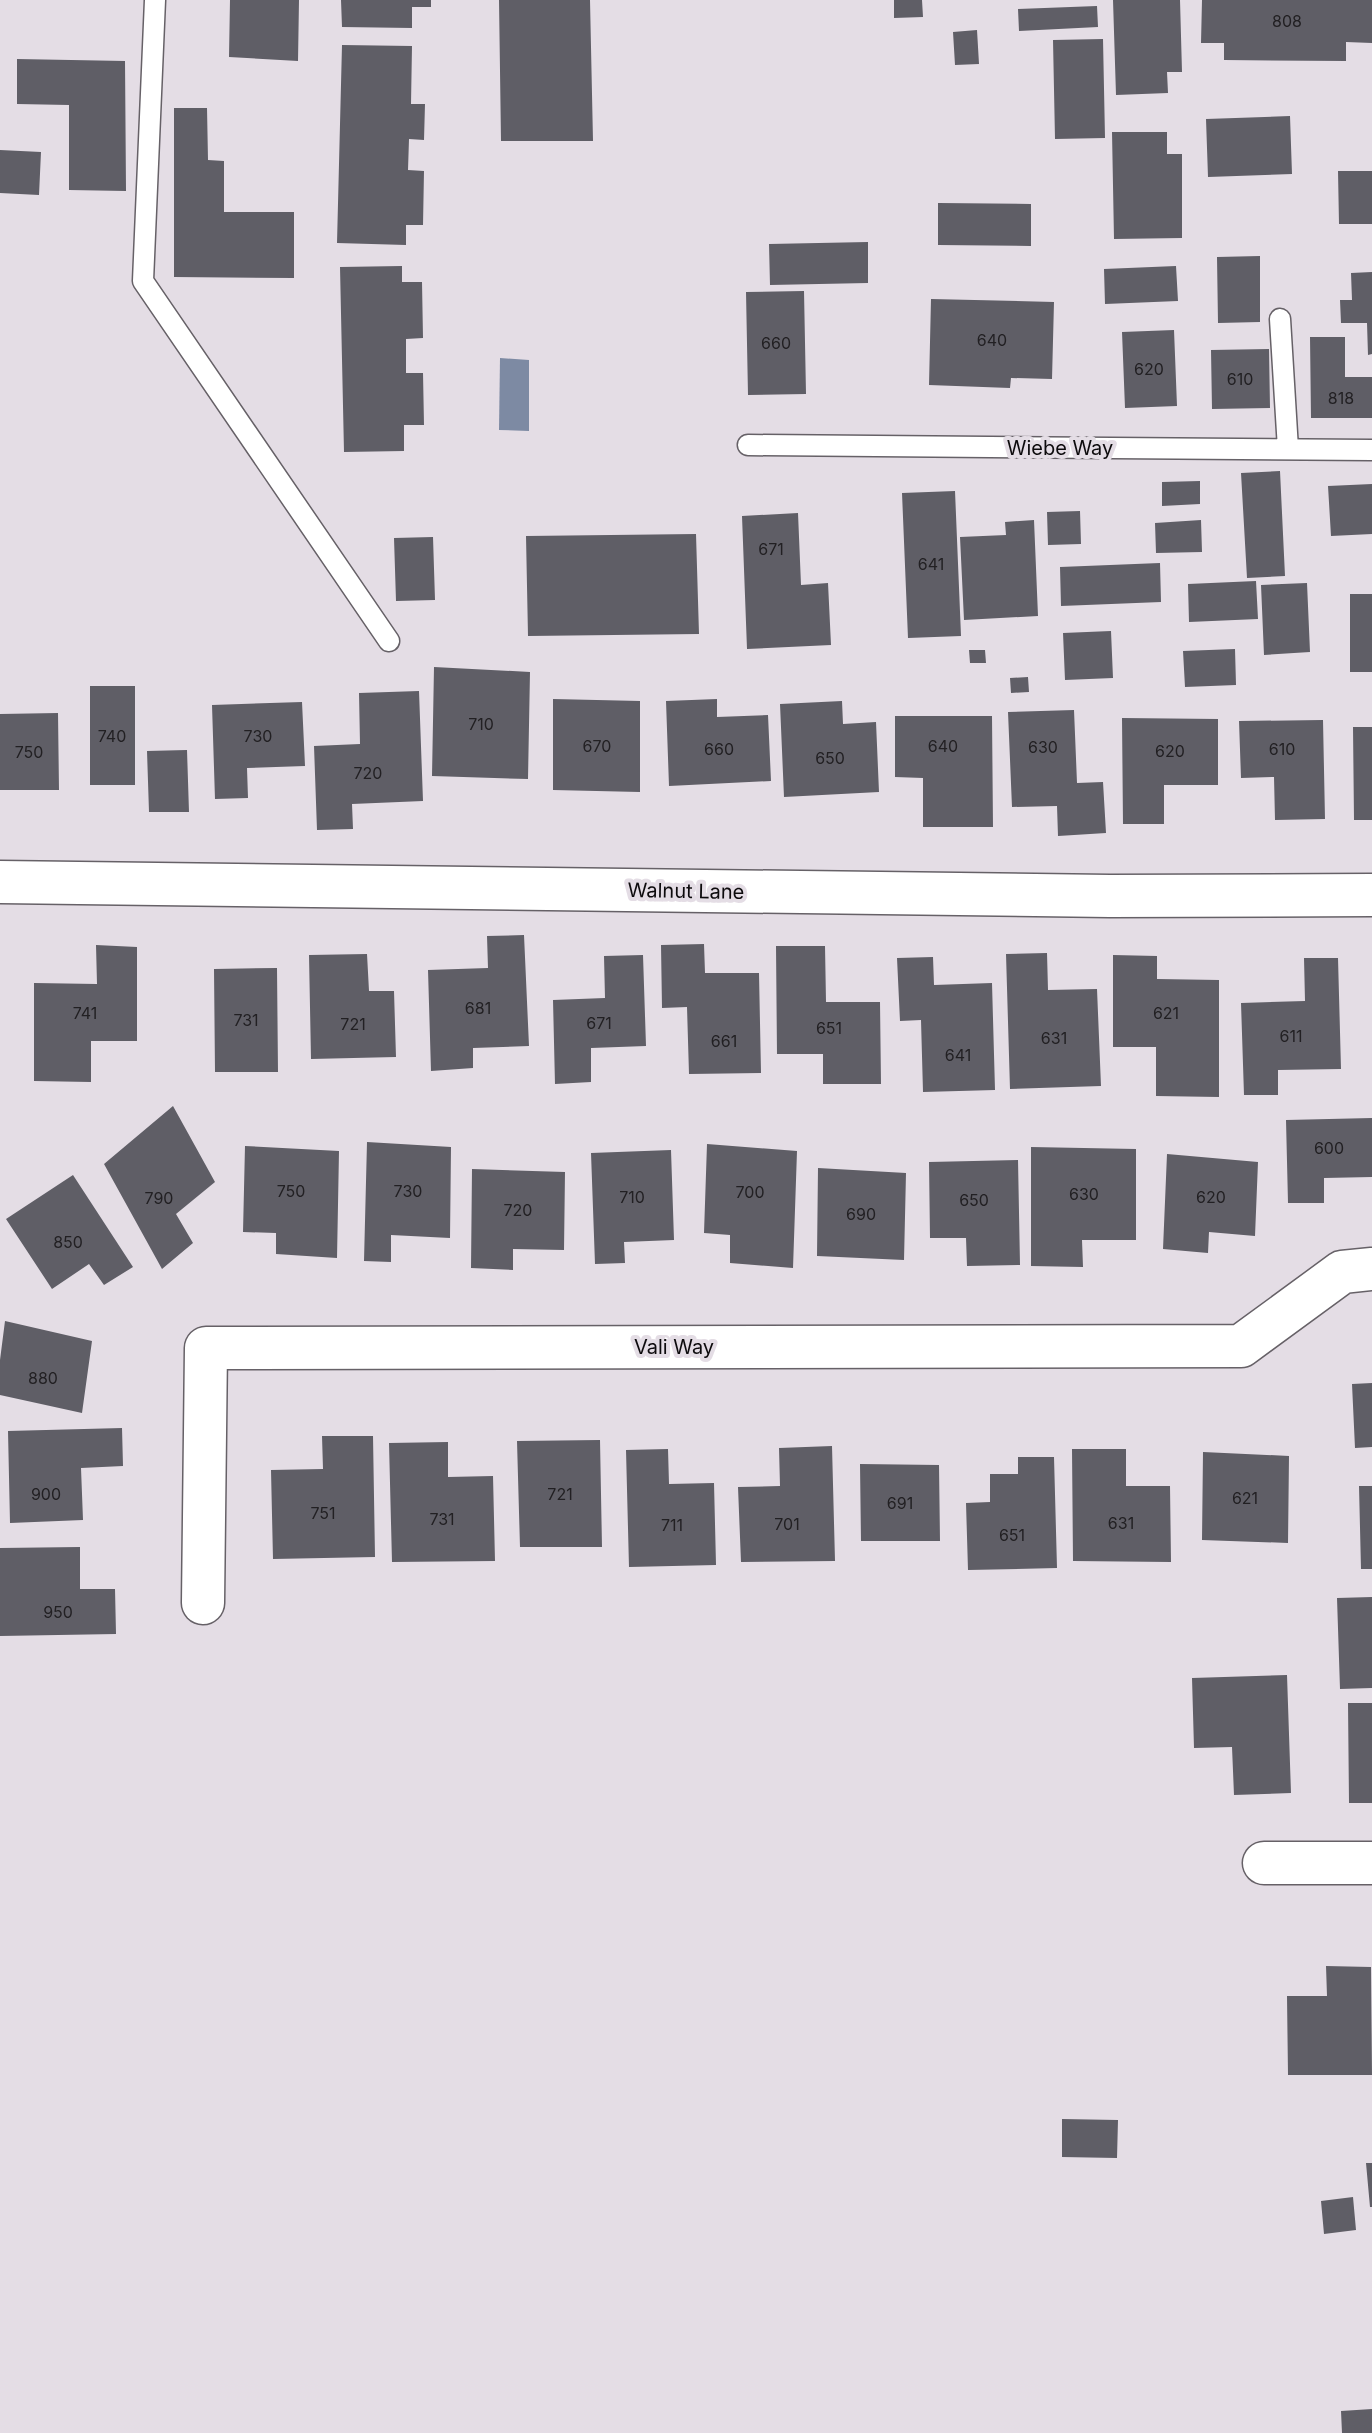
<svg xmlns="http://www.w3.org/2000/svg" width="1372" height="2433" font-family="Inter,sans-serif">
  <rect width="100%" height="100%" fill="#e4dde5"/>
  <path fill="#7d8aa3" d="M500 358 529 360V431L499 430Z"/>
  <path fill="#5f5e66" d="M230 0H299L298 61 229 57Z
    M341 0H431V7H412V28L342 27Z
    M499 0H590L593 141H501Z
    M894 0H922L923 17 894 18Z
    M1113 0H1180L1182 72H1167L1168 93 1116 95Z
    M1202 0H1372V43L1346 42V61L1224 60V43H1201Z
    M1097 6 1098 27 1019 31 1018 9Z
    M977 30 979 64 955 65 953 32Z
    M1103 39 1105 138 1055 139 1053 40Z
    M342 45 412 46 411 104H425L424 140 409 139 408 170 424 171 423 225H406V245L337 243Z
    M17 59 125 61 126 191 69 190V105L17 104Z
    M174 108H207L208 160 224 161V212H294V278L174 277Z
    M1290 116 1292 174 1208 177 1206 119Z
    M1112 132H1167V154H1182V238L1114 239Z
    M0 150 41 152 39 195 0 193Z
    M1338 171H1372V224H1339Z
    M938 203 1031 204V246L938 245Z
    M868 242V283L770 285 769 244Z
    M1260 256V322L1218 323 1217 257Z
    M402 266V282H422L423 338 406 339V373H423L424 425H404V451L344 452 340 267Z
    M1176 266 1178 301 1105 304 1104 269Z
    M1372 272V354L1368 355 1367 323H1341L1340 300H1352L1351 273Z
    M804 291 806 394 748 395 746 292Z
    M931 299 1054 302 1052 379 1011 378 1010 388 929 385Z
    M1174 330 1177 406 1125 408 1122 332Z
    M1310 337H1345V377H1372V418H1311Z
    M1269 349 1270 408 1212 409 1211 350Z
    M1280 471 1285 576 1247 578 1241 473Z
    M1200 481V504L1162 506V482Z
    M1372 484V534L1331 536 1328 486Z
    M955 491 961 636 908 638 902 493Z
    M1080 511 1081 544 1048 545 1047 512Z
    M798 513 801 585 828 583 831 645 747 649 742 516Z
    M1034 520 1038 616 964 620 960 537 1006 535 1005 522Z
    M1201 520 1202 552 1156 553 1155 523Z
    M696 534 699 634 528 636 526 536Z
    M433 537 435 600 396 601 394 538Z
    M1160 563 1161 602 1061 606 1060 567Z
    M1256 581 1258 619 1189 622 1188 584Z
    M1307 583 1310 652 1264 655 1261 585Z
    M1350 594H1372V672H1350Z
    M1111 631 1113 678 1065 680 1063 633Z
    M1235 649 1236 685 1185 687 1183 651Z
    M969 650H985L986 663H970Z
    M434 667 530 672 528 779 432 776Z
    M1028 677 1029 692 1011 693 1010 678Z
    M90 686H135V785H90Z
    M419 691 423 801 352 804 353 829 317 830 314 746 360 744 359 693Z
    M553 699 640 701V792L553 790Z
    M717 699V717L768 715 771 781 669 786 666 701Z
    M842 701 843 724 876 722 879 792 784 797 780 704Z
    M302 702 305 766 247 768 248 798 215 799 212 705Z
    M1074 710 1077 783 1103 782 1106 833 1058 836 1057 806 1012 807 1008 712Z
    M58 713 59 790H0V714Z
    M895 716H992L993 827H923V778L895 777Z
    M1122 718 1218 719V785H1164V824H1123Z
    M1323 720 1325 819 1275 820 1274 777 1241 778 1239 721Z
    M1353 727H1372V820H1354Z
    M187 750 189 812H149L147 751Z
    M524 935 529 1046 473 1048V1068L431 1071 428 970 488 968 487 936Z
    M704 944 705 973H759L761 1073 689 1074 687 1007 662 1008 661 945Z
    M96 945 137 947V1041H91V1082L34 1081V983L97 984Z
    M776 946H825L826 1002H880L881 1084H823V1054H777Z
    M1047 953 1048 990 1097 989 1101 1086 1010 1089 1006 954Z
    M367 954 369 991H394L396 1057 311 1059 309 955Z
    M643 955 646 1046 591 1048V1082L555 1084 553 1000 605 998 604 956Z
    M1113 955 1157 956V979L1219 980V1097L1156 1096V1047H1113Z
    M933 957 934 985 992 983 995 1090 923 1092 921 1020 900 1021 897 958Z
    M1304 958H1338L1341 1069 1278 1070V1095H1244L1241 1003 1305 1001Z
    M277 968 278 1072H215L214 969Z
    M173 1106 215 1182 176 1214 193 1243 162 1269 104 1164Z
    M1372 1118V1177L1324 1178V1203H1288L1286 1120Z
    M367 1142 451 1147 450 1238 391 1235V1262L364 1261Z
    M707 1144 797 1151 793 1268 730 1263V1235L704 1233Z
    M245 1146 339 1151 337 1258 276 1254V1233L243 1232Z
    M1031 1147 1136 1149V1240H1082L1083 1267 1031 1266Z
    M671 1150 674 1240 624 1242 625 1263 595 1264 591 1153Z
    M1167 1154 1258 1162 1255 1236 1209 1232 1208 1253 1163 1249Z
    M1018 1160 1020 1265 967 1266 966 1238H930L929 1162Z
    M818 1168 906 1173 904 1260 817 1256Z
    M472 1169 565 1172 564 1250 513 1249V1270L471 1268Z
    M73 1175 133 1267 104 1285 89 1264 52 1289 6 1219Z
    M5 1321 92 1341 82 1413 0 1395V1360Z
    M1372 1383V1447L1355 1448 1352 1384Z
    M122 1428 123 1466 81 1468 83 1520 10 1523 8 1431Z
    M322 1436H373L375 1557 273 1559 271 1470 323 1469Z
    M600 1440 602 1547H520L517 1441Z
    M448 1442V1477L493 1476 495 1561 392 1562 389 1443Z
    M832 1446 835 1561 741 1562 738 1487 780 1486 779 1448Z
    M668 1449 669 1484 714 1483 716 1565 629 1567 626 1450Z
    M1072 1449H1126V1486H1170L1171 1562 1073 1561Z
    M1203 1452 1289 1456 1288 1543 1202 1540Z
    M1018 1457H1054L1057 1568 968 1570 966 1503 990 1502V1474H1018Z
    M860 1464 939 1465 940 1541H861Z
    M1359 1486H1372V1569H1361Z
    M80 1547V1589H115L116 1634 0 1636V1548Z
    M1372 1597V1688L1340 1689 1337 1598Z
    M1287 1675 1291 1793 1234 1795 1232 1747 1194 1748 1192 1678Z
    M1348 1703H1372V1803H1349Z
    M1326 1966 1371 1967 1372 2075H1288L1287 1996H1327Z
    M1062 2119 1118 2120 1117 2158 1062 2157Z
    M1366 2163H1372V2207H1370Z
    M1353 2197 1356 2230 1324 2234 1321 2201Z
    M1372 2409V2433H1342L1341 2411Z"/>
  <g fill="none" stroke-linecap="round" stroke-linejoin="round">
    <g stroke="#666167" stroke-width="23">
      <path id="lane" d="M155 0 143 281 389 641
        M1280 319 1288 449
        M748 445 1372 450"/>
    </g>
    <g stroke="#666167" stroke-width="45">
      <path id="street" d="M0 882 1110 896 1372 895
        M203 1603 206 1348 1241 1346 1342 1272 1372 1269
        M1264 1863H1372"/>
    </g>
    <use href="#lane" stroke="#fff" stroke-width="20"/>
    <use href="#street" stroke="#fff" stroke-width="42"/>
  </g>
  <g text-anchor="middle" stroke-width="8" stroke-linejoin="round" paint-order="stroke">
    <g font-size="16" fill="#222023">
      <text x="1287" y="27">808</text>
      <text x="992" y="346">640</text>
      <text x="776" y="349">660</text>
      <text x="1149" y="375">620</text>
      <text x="1240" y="385">610</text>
      <text x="1341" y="404">818</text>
      <text x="771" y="555">671</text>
      <text x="931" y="570">641</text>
      <text x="481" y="730">710</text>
      <text x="112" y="742">740</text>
      <text x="258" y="742">730</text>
      <text x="597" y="752">670</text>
      <text x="943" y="752">640</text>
      <text x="1043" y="753">630</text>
      <text x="719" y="755">660</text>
      <text x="1282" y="755">610</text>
      <text x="1170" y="757">620</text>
      <text x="29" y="758">750</text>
      <text x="830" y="764">650</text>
      <text x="368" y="779">720</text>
      <text x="478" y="1014">681</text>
      <text x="85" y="1019">741</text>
      <text x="1166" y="1019">621</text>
      <text x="246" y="1026">731</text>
      <text x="599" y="1029">671</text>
      <text x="353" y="1030">721</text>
      <text x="829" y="1034">651</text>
      <text x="1291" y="1042">611</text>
      <text x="1054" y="1044">631</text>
      <text x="724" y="1047">661</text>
      <text x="958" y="1061">641</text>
      <text x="1329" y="1154">600</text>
      <text x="291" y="1197">750</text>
      <text x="408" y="1197">730</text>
      <text x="750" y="1198">700</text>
      <text x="1084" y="1200">630</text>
      <text x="632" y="1203">710</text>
      <text x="1211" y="1203">620</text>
      <text x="159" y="1204">790</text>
      <text x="974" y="1206">650</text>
      <text x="518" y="1216">720</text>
      <text x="861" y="1220">690</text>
      <text x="68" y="1248">850</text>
      <text x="43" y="1384">880</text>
      <text x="46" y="1500">900</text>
      <text x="560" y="1500">721</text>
      <text x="1245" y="1504">621</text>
      <text x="900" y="1509">691</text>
      <text x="323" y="1519">751</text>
      <text x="442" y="1525">731</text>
      <text x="1121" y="1529">631</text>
      <text x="787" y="1530">701</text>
      <text x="672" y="1531">711</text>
      <text x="1012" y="1541">651</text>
      <text x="58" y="1618">950</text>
    </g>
    <g font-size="20" fill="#0d0b0d" stroke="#e4dde5">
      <text x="1060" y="455">Wiebe Way</text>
      <text transform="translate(686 891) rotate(1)" y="7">Walnut Lane</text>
      <text x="674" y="1354">Vali Way</text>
    </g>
  </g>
</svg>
